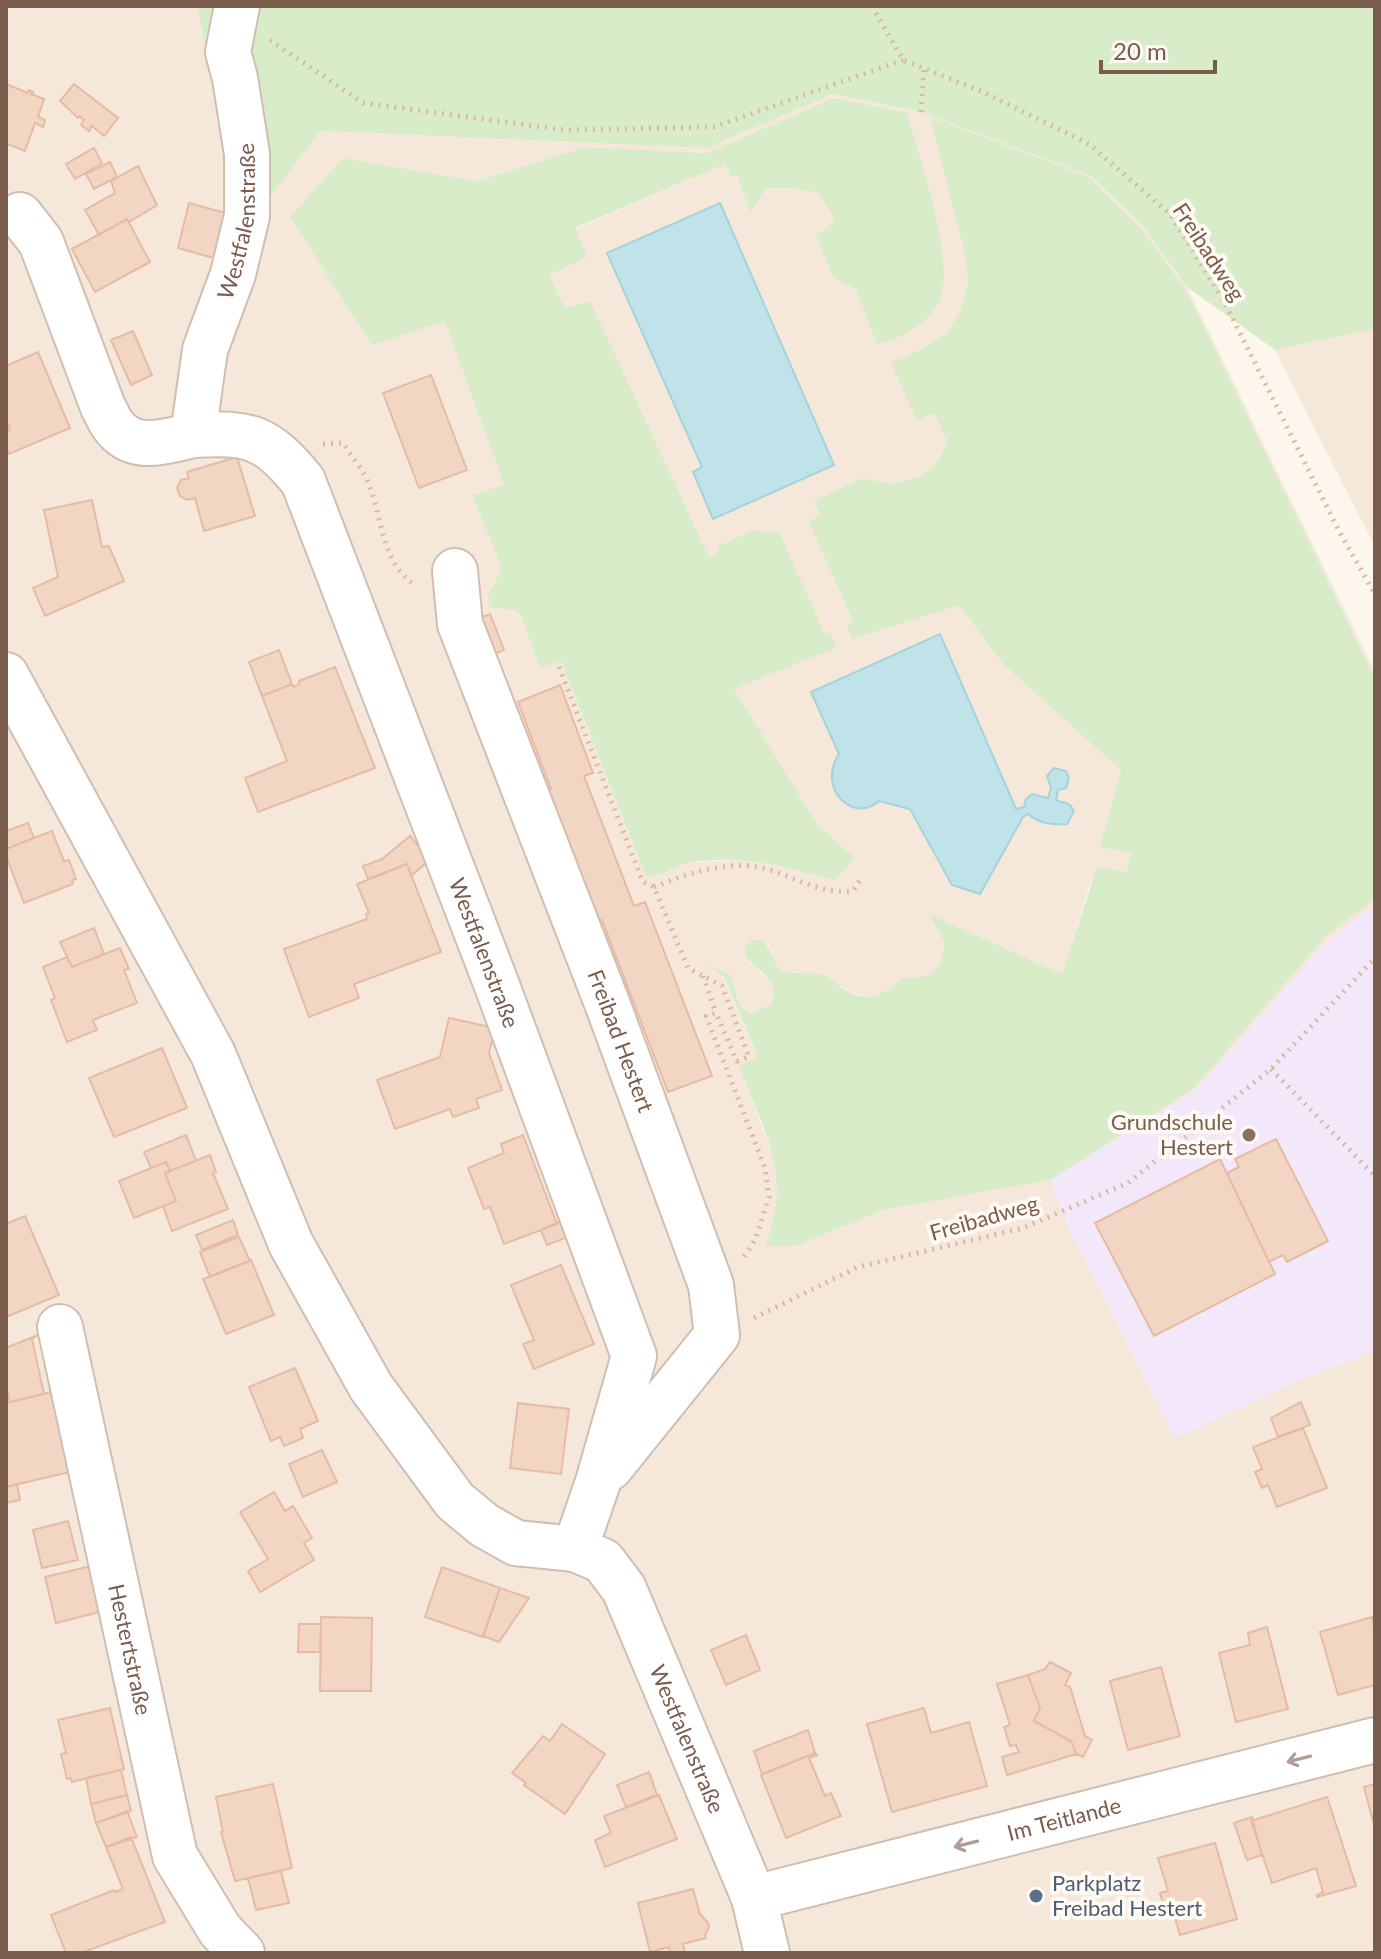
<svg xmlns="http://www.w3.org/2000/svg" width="1381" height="1959" font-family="Lato,sans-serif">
  <rect width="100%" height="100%" fill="#fdf6ec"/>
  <path fill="#f5e8da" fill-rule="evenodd" d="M6 6H197L236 209 262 208 320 131 706 148 833 94 921 112 1091 176 1143 226 1187 287 1375 672V678L1186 290 1143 231 931 118 965 254 968 284 959 313 948 332 924 348 917 421 934 413 947 441 938 461 921 476 894 484 862 478 815 502 821 515 810 523 853 623 959 605 1003 664 1122 770 1101 846 1131 853 1126 872 1091 881 1062 974 931 915 945 944 941 960 933 973 917 978 903 977 887 993 873 997 856 994 838 985 802 975H793L778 969 768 944 749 962 771 981 774 987 771 1004 751 1013 744 1011 739 1005 735 990 723 977 758 1058 739 1066 775 1160 779 1194 773 1226 766 1245 796 1246 882 1210 1050 1180 1326 936 1375 899V1953H6ZM834 98 864 310 835 221 819 193 792 188 765 189 752 212 737 175 725 164 575 229 549 275 565 308 589 301 709 557 780 533 824 634 830 633 837 646 733 689 817 824 855 858 835 881 775 863 747 859 685 863 662 874 591 738 561 660 540 668 521 616 488 595 502 569 472 495 504 486 445 320 343 158 477 181 585 147 707 153Z
    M1375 329V547L1275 350Z"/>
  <path fill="#f3e8fa" d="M1375 904V1350L1297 1381 1175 1438 1068 1226 1050 1180 1195 1090 1327 941Z"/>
  <path fill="#d8ecc9" d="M197 6H1375V329L1275 350 1187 287 1143 226 1091 176 921 112 833 94 706 148 320 131 262 208 236 209Z
    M834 98 907 113C918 155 956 259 940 299 930 322 901 340 877 344L856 289 834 278 816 236 835 221 819 193 792 188 765 189 751 213 737 175 731 177 725 164 575 228 587 257 549 275 565 308 590 301 709 557 717 554 720 545 755 530 780 533 824 633H830L837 647 734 689 817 824 855 858 835 881C787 866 744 855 693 862 676 864 663 878 646 876L561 661 540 668 521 616 514 610 489 607 488 595 502 569 472 495 504 485 445 321 372 345 290 217 343 158 477 181 585 147 707 153Z
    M930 117 1089 177 1143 231 1186 290 1375 678V899L1326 936 1194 1088 1050 1180 883 1210 796 1246H765C794 1174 764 1133 739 1066L758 1057 724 977 707 964 730 974C738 988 733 1007 751 1013L771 1004C781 976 758 975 745 955V948L753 939C770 939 771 956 779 969 799 978 806 969 821 974 829 977 835 983 842 988 867 1004 884 996 903 977L917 978 933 973 941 960 945 944 929 914 1062 974 1097 867 1126 872 1131 853 1100 847 1121 770 1003 664 959 605 852 639 847 626 853 622 809 522 820 514 814 501 862 478 894 484 921 476 938 461 947 441 934 413 917 421 891 363 924 348 948 332 959 313 968 284 965 254Z"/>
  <path fill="#bfe3e8" stroke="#a5d3da" stroke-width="2" d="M720 203 834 465 713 519 693 472 702 467 607 253Z
    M940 634 1016 809 1024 807 1026 799 1032 794 1048 798 1051 788 1047 776 1054 768 1066 771 1069 778 1066 788 1058 790 1056 800C1064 804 1068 800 1074 811L1067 824C1053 825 1040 824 1028 814L1023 817 980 894 952 885 910 809 879 801C854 824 816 789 839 754L811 692Z"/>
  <path fill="#f3d5c3" stroke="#e6bba3" stroke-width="2" d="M6 84 28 93 29 90 33 92 31 94 44 99 38 117 45 120 43 127 35 123 25 151 8 144 6 148Z
    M74 84 118 118 104 136 92 126 89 131 81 125 84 120 79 116 78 118 60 101Z
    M94 148 102 163 75 179 66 164Z
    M110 162 117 177 94 189 86 174Z
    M138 166 157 205 129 222 127 219 99 235 85 210 115 193 111 181Z
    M189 203 229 214 217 259 178 248Z
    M127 219 150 262 95 292 72 249Z
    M133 331 152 375 131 385 111 340Z
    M38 352 70 428 9 454 6 447V432L10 430 6 420V366Z
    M431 375 467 470 419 488 383 393Z
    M237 457 255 516 204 531 195 498 187 500 180 496 177 488 181 480 189 478 187 472Z
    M92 500 102 547 109 546 124 581 45 616 33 588 58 577 44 510Z
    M490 614 504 650 489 656 474 620Z
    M279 650 292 684 262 696 249 662Z
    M335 667 375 768 258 812 245 778 287 761 262 696 292 684 294 687 299 684V681Z
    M560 685 593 773 584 776 634 906 645 902 712 1076 668 1092 602 920 591 925 540 794 551 789 518 702Z
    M28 823 34 838 6 849V831Z
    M52 831 64 861 69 860 76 879 72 880 73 884 24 903 6 856V849Z
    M410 836 430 860 411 876 407 864 368 879 363 866 382 859Z
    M407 864 441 952 354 984 359 998 309 1017 284 949 367 919 366 914 369 913 357 884Z
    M94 928 104 954 72 967 60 942Z
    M120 948 129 969 124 970 137 1003 93 1020 97 1030 67 1042 51 1000 55 998 43 967 67 957 72 967Z
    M449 1018 495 1028 489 1053 502 1090 476 1099 479 1108 453 1117 450 1109 395 1129 377 1080 440 1057Z
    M162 1048 187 1108 114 1137 89 1078Z
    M186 1135 196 1161 170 1171 166 1162 151 1168 144 1152Z
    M523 1135 557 1224 504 1244 490 1207 484 1209 468 1168 504 1153 501 1144Z
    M1276 1139 1328 1241 1287 1262 1283 1255 1269 1262 1227 1173 1239 1167 1235 1159Z
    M210 1155 216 1172 213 1173 228 1209 172 1231 163 1206 176 1201 165 1173Z
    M1220 1159 1275 1274 1154 1336 1095 1223Z
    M166 1162 170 1171 165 1173 176 1201 134 1218 119 1181Z
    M25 1216 59 1295 6 1317V1224Z
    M569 1217 576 1234 547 1245 541 1230Z
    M233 1220 238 1235 202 1250 196 1235Z
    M239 1237 250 1261 210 1277 200 1252Z
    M251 1260 274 1315 226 1334 203 1279Z
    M561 1265 594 1344 534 1369 523 1344 534 1340 511 1285Z
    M38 1335 32 1339 44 1394 10 1402 6 1386V1348Z
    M295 1368 318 1421 300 1429 303 1438 284 1446 280 1437 271 1441 249 1387Z
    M51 1392 70 1472 6 1487V1403Z
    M1301 1402 1310 1425 1278 1437 1271 1418Z
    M518 1403 569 1409 561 1474 510 1468Z
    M1303 1428 1327 1488 1277 1507 1268 1485 1262 1488 1255 1472 1262 1469 1253 1447Z
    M322 1450 337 1482 303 1497 289 1464Z
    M17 1484 20 1500 6 1503V1487Z
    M274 1492 285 1511 293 1506 312 1538 304 1543 314 1560 260 1592 248 1571 268 1559 240 1512Z
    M68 1521 78 1560 42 1568 33 1530Z
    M104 1563 115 1608 56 1623 45 1577Z
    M442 1567 500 1588 483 1637 425 1617Z
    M500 1588 529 1598 499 1642 483 1636Z
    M321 1617 372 1618 371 1691H320Z
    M1372 1617 1375 1630V1685L1338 1695 1320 1632Z
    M299 1624H321L320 1652H298Z
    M1267 1627 1288 1709 1236 1722 1219 1653 1250 1645 1248 1633Z
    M746 1635 760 1670 726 1685 711 1650Z
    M1050 1662 1071 1673 1065 1685 1070 1687 1085 1736 1092 1740 1083 1757 1076 1754 1071 1741 1034 1721 1040 1708 1028 1675 1045 1669Z
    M1161 1667 1180 1736 1128 1750 1110 1681Z
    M1028 1675 1040 1708 1034 1721 1071 1741 1076 1754 1007 1775 1002 1757 1019 1752 1016 1745 1010 1746 1004 1727 1010 1725 997 1684Z
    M110 1708 124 1769 72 1782 71 1778 67 1779 61 1754 66 1753 58 1720Z
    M924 1708 931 1733 969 1722 987 1786 892 1812 867 1724Z
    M562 1724 605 1754 565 1814 524 1785 526 1783 512 1773 543 1736 550 1741Z
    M808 1730 815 1753 762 1774 754 1751Z
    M815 1753 817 1755 809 1758 825 1796 831 1793 841 1816 786 1838 761 1775Z
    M121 1770 127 1795 91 1804 86 1778Z
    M649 1772 657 1795 626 1807 617 1785Z
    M273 1784 292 1868 235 1881 221 1832H223L216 1797Z
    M1375 1784V1829L1364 1787Z
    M127 1795 131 1811 96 1823 91 1804Z
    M659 1795 677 1839 605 1867 595 1840 611 1833 604 1816Z
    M1327 1797 1356 1886 1317 1897V1895L1323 1892 1316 1868 1272 1883 1251 1821Z
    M127 1811 137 1837 106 1847 96 1823Z
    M1252 1817 1262 1855 1247 1860 1234 1823Z
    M131 1837 165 1922 81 1953H66L51 1915 114 1890 115 1892 123 1889 106 1847Z
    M1215 1843 1237 1919 1180 1935 1174 1915 1167 1917 1160 1893 1168 1891 1158 1858Z
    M281 1871 289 1903 256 1910 248 1878Z
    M693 1889 700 1914 708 1923 709 1927 705 1935 706 1938 683 1944 685 1953H670L669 1947 650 1952 638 1903Z"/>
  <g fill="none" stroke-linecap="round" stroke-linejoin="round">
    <g stroke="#d1beb0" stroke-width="48">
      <g id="minor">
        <path id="s1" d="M20 215 41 242 103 407C107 414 111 425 117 430 137 452 168 441 193 435L205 350 233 274 247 216V154L235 78 228 52 237 6"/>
        <path id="s2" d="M193 435C250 432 266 436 303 481L496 983 634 1356 598 1482 575 1549 603 1561 624 1589 754 1898 767 1953"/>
        <path id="s3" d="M455 571 460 624 607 1003 711 1285 717 1335 610 1468"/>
        <path d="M6 675 213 1054 291 1244 371 1387 455 1501 484 1525 516 1543 575 1549"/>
        <path id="s4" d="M60 1327 175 1856 220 1930 242 1953"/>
        <path id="s5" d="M754 1898 1375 1740"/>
      </g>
    </g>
    <path stroke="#d9b8a5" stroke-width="5" stroke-dasharray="2 6" stroke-linecap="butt" d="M872 6 903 60 981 91 1089 144 1170 214 1225 303 1340 533 1375 594
      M270 40 363 103 565 130 714 127 903 60
      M921 112 924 68
      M323 444 343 443C351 456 364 471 369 485 383 520 381 562 415 585
      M559 667 643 882 654 887 688 968 722 986 749 1057 737 1061 716 1013 706 1016 765 1168 769 1197 755 1240 743 1258
      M654 887C684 875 718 863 751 866 786 870 817 896 853 891L860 880
      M703 976 716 1013
      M1271 1069 1375 1176
      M754 1318 858 1267 1023 1228 1128 1183 1271 1069 1375 958"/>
    <use href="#minor" stroke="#fff" stroke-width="44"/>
  </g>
  <defs><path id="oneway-shaft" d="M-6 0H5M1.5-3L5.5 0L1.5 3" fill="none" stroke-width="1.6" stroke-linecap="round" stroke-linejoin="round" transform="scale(2)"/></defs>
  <g stroke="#af9d94">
    <use href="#oneway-shaft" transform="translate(1299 1759) rotate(166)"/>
    <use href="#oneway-shaft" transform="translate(966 1844) rotate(166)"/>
  </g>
  <circle fill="#8d6e63" stroke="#fffaf3" stroke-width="3" cx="1249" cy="1135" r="8"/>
  <circle fill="#5c6f8a" stroke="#fffaf3" stroke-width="3" cx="1036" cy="1896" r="8"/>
  <g text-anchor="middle" stroke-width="8" stroke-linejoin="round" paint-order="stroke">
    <g font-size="22" fill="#7a5c4d" stroke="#fffaf3">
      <text dy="8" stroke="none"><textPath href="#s1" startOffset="538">Westfalenstraße</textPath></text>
      <text transform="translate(1209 252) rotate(57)" y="8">Freibadweg</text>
      <text dy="8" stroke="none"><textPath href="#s2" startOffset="632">Westfalenstraße</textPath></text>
      <text dy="8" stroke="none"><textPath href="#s3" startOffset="500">Freibad Hestert</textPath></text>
      <text transform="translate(984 1218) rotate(-16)" y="8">Freibadweg</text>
      <text dy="8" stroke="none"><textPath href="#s4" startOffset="330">Hestertstraße</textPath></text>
      <text dy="8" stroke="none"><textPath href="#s2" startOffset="1492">Westfalenstraße</textPath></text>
      <text dy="8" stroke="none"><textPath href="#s5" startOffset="320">Im Teitlande</textPath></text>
    </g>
    <g font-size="22" fill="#785e54" stroke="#fffaf3" text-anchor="end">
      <text x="1233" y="1130">Grundschule<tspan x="1233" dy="25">Hestert</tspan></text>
    </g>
    <g font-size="22" fill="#4e5e75" stroke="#fffaf3" text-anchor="start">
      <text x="1052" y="1891">Parkplatz<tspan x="1052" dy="25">Freibad Hestert</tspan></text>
    </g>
  </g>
  <rect width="1381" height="1959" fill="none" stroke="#7a5c4d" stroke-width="16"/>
  <path d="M1101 60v12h114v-12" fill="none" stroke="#7a5c4d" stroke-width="4"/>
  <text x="1113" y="60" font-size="24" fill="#7a5c4d" stroke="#fffaf3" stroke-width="6" paint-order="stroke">20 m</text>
</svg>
